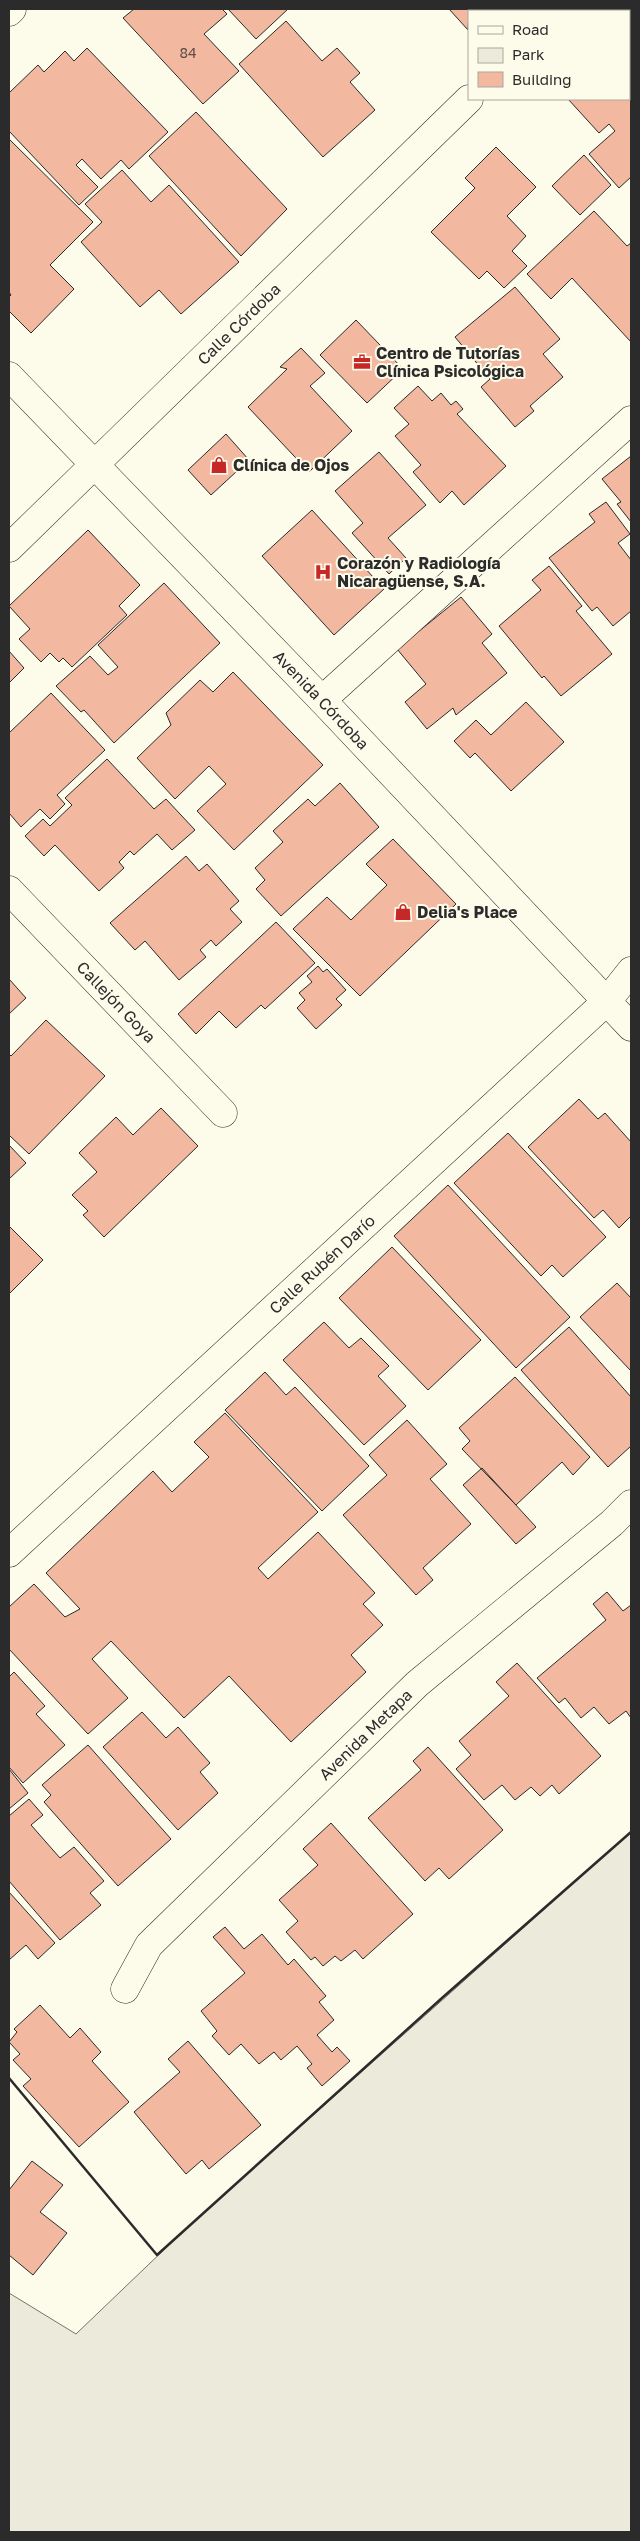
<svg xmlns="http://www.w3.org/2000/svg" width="640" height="2541" font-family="'Golos Text',sans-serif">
  <rect width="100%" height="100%" fill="#fdfbea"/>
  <path fill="#ecebdb" stroke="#74746e" d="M631 1832V2532H9V2293L76 2334 192 2223Z"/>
  <path fill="#f2b8a0" stroke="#2b2b2b" d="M134 9H222L227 14 204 34 239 71 203 104 123 18Z
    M228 9H288L256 39Z
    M449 9H492L489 11H469L468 30Z
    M286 21 322 61 337 48 360 73 350 82 375 110 323 157 239 64Z
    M629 41 631 43V177L619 188 589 154 615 131 609 124 599 133 568 99H629Z
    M87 48 168 132 129 169 121 160 101 179 82 159 76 165 98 187 79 205 9 131V93L38 65 44 72 65 51 74 61Z
    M196 112 287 209 241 256 149 156Z
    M9 139 93 222 50 265 74 289 31 333 9 311V297L11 295 9 292Z
    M496 147 536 187 507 216 526 236 512 251 527 266 504 288 487 271 479 279 431 232 475 188 465 178Z
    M584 155 611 185 580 215 552 186Z
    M122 170 151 202 169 185 239 262 181 314 159 290 140 307 81 242 102 222 85 204Z
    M594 211 627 246 631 243V342L572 278 551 299 527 274Z
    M515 287 560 339 543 354 563 377 530 406 534 411 515 427 481 387 490 379 455 337Z
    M356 320 403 369 367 403 320 355Z
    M301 348 325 373 310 386 352 431 309 472 248 407 287 369 280 367Z
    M418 386 432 401 441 393 451 405 456 401 463 409 457 414 506 466 464 505 452 491 440 503 413 472 421 465 395 436 409 424 394 408Z
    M226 434 249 460 211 495 188 470Z
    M379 452 426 505 388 538 406 558 389 574 352 533 363 523 335 491Z
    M631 456V522L617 504 621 502 602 479Z
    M606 502 630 534 618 543 631 560V611L613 626 597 607 592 611 549 558 595 522 589 514Z
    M312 510 384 589 334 635 262 556Z
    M88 530 140 585 119 606 127 615 72 667 63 658 59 662 50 653 41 662 19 639 30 629 9 606Z
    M549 566 582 606 576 611 612 654 561 696 544 676 542 678 499 626 541 590 532 580Z
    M164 583 220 643 114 743 84 710 81 712 56 686 90 656 108 675 118 667 98 645Z
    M461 597 492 634 482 643 507 673 456 715 453 708 427 729 405 702 426 684 397 649Z
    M9 651 24 668 9 683Z
    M233 672 323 765 234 850 197 811 226 784 209 766 175 799 137 758 171 725 166 713 200 680 213 692Z
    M51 693 105 750 57 795 65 804 50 819 40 809 21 827 9 813V733Z
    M526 702 564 742 511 791 475 753 470 758 454 741 476 720 491 735Z
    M107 759 154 809 166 799 195 830 172 850 157 834 134 855 130 851 119 862 124 868 99 891 55 845 44 856 25 836 43 819 50 826 72 805 65 798Z
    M340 783 379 827 281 916 256 889 265 880 255 868 283 842 273 831 308 799 315 806Z
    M393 839 456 904 360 996 293 929 327 897 351 920 387 885 366 864Z
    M186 856 199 871 207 864 239 901 230 909 242 922 216 946 211 940 200 950 206 957 179 980 145 941 135 950 110 923Z
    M276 922 315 963 265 1009 261 1005 236 1028 219 1011 196 1034 178 1014Z
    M318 966 323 972 327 969 346 990 336 999 342 1005 316 1029 297 1008 305 1000 299 993 312 982 307 976Z
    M9 979 26 998 9 1014Z
    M46 1020 105 1076 29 1154 9 1135V1054L11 1056Z
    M579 1099 598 1119 605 1113 631 1142V1216L619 1228 603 1210 594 1218 528 1147Z
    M161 1108 198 1146 104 1237 83 1215 88 1211 72 1195 97 1172 79 1153 116 1117 133 1135Z
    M508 1133 606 1237 563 1277 552 1265 541 1276 454 1183Z
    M9 1145 26 1163 9 1179Z
    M448 1185 570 1317 516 1368 394 1236Z
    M9 1226 43 1260 9 1294Z
    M392 1247 481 1340 428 1390 339 1298Z
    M617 1283 631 1298V1371L580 1317Z
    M324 1322 349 1348 361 1338 389 1366 378 1376 406 1406 364 1445 283 1360Z
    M569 1327 631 1397V1446L608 1467 521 1370Z
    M265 1372 286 1395 295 1387 369 1466 322 1511 225 1410Z
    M515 1377 590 1457 573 1475 562 1462 516 1505 462 1449 470 1441 459 1428Z
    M225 1413 318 1512 258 1568 268 1579 318 1532 375 1593 363 1604 383 1625 351 1655 366 1672 291 1742 229 1676 184 1718 111 1641 92 1659 128 1698 88 1734 9 1649V1607L34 1584 65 1617 80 1609 46 1573 153 1471 172 1492 209 1457 194 1442Z
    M407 1420 447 1464 430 1479 471 1524 423 1568 433 1580 416 1595 343 1515 387 1475 369 1455Z
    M482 1468 536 1527 516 1544 463 1485Z
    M607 1592 623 1611 631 1605V1718L626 1711 609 1724 594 1707 581 1718 565 1698 559 1703 537 1678 606 1620 593 1604Z
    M517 1663 601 1756 559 1794 552 1785 540 1796 531 1787 515 1800 502 1785 484 1800 456 1769 471 1755 459 1741 509 1696 496 1682Z
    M14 1672 45 1706 36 1714 65 1745 23 1783 9 1767V1677Z
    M142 1712 166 1738 178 1727 210 1763 200 1772 218 1793 178 1830 103 1747Z
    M88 1745 171 1839 118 1886 44 1802 51 1795 42 1785Z
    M428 1747 503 1830 449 1879 439 1868 425 1881 368 1818 421 1770 413 1761Z
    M9 1769 28 1793 9 1809Z
    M29 1799 43 1815 31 1825 60 1858 74 1847 104 1881 90 1893 101 1905 60 1940 9 1881V1816Z
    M331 1823 413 1914 363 1959 355 1950 341 1961 335 1956 323 1966 315 1957 311 1960 286 1932 298 1921 279 1900 318 1865 303 1849Z
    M9 1892 55 1943 38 1959 26 1945 9 1960Z
    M225 1927 244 1949 262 1934 288 1965 294 1959 326 1996 319 2002 334 2020 317 2035 332 2052 337 2047 350 2061 322 2086 307 2068 312 2064 297 2046 281 2060 274 2052 259 2064 241 2044 229 2055 212 2036 217 2031 201 2011 245 1973 213 1937Z
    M40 2005 70 2038 80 2028 101 2052 92 2061 129 2102 79 2147 23 2086 31 2079 13 2060 20 2054 9 2042 17 2032 14 2029Z
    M188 2041 261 2125 209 2169 202 2160 186 2174 134 2112 180 2072 168 2059Z
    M32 2161 63 2185 40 2212 67 2233 33 2275 9 2255V2190Z"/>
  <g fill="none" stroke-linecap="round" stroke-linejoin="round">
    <g stroke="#2b2b2b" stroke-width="29">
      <g id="street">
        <path d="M560 11 562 9"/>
        <path d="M9 12 12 9"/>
        <path id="s1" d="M9 376 322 700 631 1027"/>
        <path id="s2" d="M9 548 469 99"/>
        <path d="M322 700 631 420"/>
        <path id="s3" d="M9 890 223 1113"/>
        <path id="s4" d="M9 1553 608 1000 631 971"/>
        <path id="s5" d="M125 1989 149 1945 417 1684 612 1523 631 1504"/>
      </g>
    </g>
    <use href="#street" stroke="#fdfbea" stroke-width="28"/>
    <path stroke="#2b2b2b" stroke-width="2.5" d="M9 2078 157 2255 442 1998 631 1832"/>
  </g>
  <defs>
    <g id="office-bare" transform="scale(1.35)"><path d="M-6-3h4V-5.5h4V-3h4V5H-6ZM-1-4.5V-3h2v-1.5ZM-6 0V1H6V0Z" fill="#c62828" stroke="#fdfbea" stroke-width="2.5" paint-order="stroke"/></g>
    <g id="shop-bare" transform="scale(1.35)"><path d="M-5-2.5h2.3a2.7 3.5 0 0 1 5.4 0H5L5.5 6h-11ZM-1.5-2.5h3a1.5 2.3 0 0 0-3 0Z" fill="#c62828" stroke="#fdfbea" stroke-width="2.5" paint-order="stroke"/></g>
    <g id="hospital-bare" transform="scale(1.35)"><path d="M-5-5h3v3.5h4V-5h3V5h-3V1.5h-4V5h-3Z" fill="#c62828" stroke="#fdfbea" stroke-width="2.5" paint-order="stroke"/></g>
  </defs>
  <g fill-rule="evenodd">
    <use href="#office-bare" x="362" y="362"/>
    <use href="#shop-bare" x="219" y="465"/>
    <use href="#hospital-bare" x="323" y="572"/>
    <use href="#shop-bare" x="403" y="912"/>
  </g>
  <g text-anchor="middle" stroke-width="4" stroke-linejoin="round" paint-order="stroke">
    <g font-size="14" fill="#5d4e48">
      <text x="188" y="58">84</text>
    </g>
    <g font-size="16" fill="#2b2b2b" stroke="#fdfbea">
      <text dy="6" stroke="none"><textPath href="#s2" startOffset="321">Calle Córdoba</textPath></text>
      <text dy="6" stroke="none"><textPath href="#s1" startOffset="450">Avenida Córdoba</textPath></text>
      <text dy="6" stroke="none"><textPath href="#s3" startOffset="155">Callejón Goya</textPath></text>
      <text dy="6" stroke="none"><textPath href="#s4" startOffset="426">Calle Rubén Darío</textPath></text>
      <text dy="6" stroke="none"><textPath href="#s5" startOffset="352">Avenida Metapa</textPath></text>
    </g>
    <g font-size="16" font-weight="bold" fill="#2b2b2b" stroke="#fdfbea" text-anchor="start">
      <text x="376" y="359">Centro de Tutorías<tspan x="376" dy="18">Clínica Psicológica</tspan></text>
      <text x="233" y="471">Clínica de Ojos</text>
      <text x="337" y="569">Corazón y Radiología<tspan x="337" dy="18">Nicaragüense, S.A.</tspan></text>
      <text x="417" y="918">Delia's Place</text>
    </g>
  </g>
  <rect width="640" height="2541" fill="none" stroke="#2b2b2b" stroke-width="20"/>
  <rect x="468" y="10" width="162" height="90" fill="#fdfbea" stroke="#a9a89e"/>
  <rect x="478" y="26" width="25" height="8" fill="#fdfbea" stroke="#a9a89e"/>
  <text x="512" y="35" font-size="15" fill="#2b2b2b">Road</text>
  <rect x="478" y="48" width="25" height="15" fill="#ecebdb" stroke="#a9a89e"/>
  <text x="512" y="60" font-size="15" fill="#2b2b2b">Park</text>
  <rect x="478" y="72" width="25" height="15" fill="#f2b8a0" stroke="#a9a89e"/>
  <text x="512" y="85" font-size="15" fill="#2b2b2b">Building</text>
</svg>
